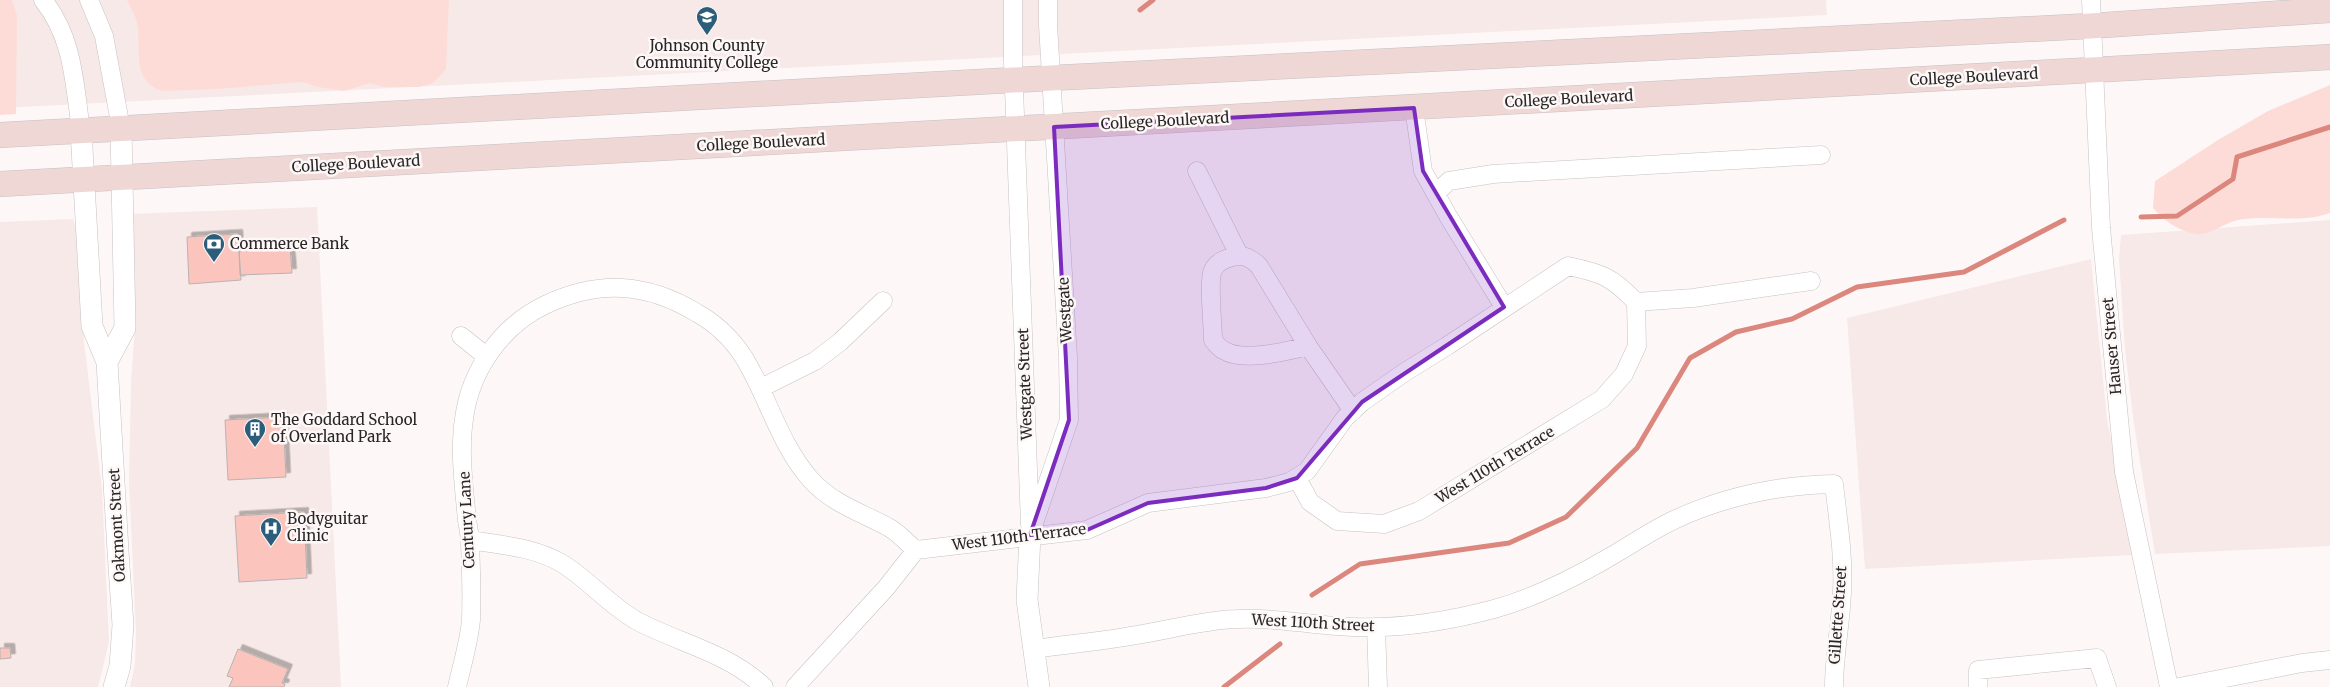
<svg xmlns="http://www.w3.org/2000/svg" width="2330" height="687" font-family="Merriweather,serif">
  <defs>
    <filter id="shadow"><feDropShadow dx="4.5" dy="-4.5" stdDeviation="0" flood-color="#0004"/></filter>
  </defs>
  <rect width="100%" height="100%" fill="#fdf8f7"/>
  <path fill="#f7e9e7" d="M0 0H1826L1827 15 0 108Z
    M317 207 341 687H130L135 664 136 633 129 482 131 382 135 328 129 214Z
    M73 219 77 231 84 342 102 490 109 642 98 687H0V222Z
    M2330 220V546L2155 554 2134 424 2125 350 2119 259 2121 235Z
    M2091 259 2107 419 2133 555 1865 569 1847 318Z"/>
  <path fill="#fddcd8" d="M0 0H12L17 15 16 114 0 115Z
    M127 0H449L446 69 433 83 419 87H384L370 83 344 91 318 87 303 82 218 89 162 91C130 81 142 47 137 22 135 15 130 7 127 0Z
    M2330 85V213C2300 224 2269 214 2238 220 2223 223 2210 236 2195 234 2177 230 2165 221 2153 208L2155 181 2218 140 2268 111Z"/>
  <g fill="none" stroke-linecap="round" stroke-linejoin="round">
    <path stroke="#dc877d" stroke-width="5" d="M1140 10 1153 0
      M2141 217 2177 216 2233 179 2237 157 2330 127
      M1312 595 1360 564 1509 543 1566 517 1637 448 1690 358 1736 332 1792 319 1857 287 1964 272 2064 220
      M1224 687 1280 644"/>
  </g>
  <path fill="#fbc5be" stroke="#b8b3b2" filter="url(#shadow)" d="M238 234 241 280 189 284 187 237Z
    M290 248 292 273 240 275 239 251Z
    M283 417 286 477 228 480 225 420Z
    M304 512 307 578 239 582 235 516Z
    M0 648H10L11 658 0 659Z
    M238 649 288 669 282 683 285 684 284 687H229L233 678 227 676Z"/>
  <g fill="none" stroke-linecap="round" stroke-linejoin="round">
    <g stroke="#c6c1c1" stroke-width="19">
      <path id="minor" d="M43 0C74 39 74 83 81 130
        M89 0 104 36 121 128
        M1013 0V61L1030 525
        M2091 0 2101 228 2124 472 2169 687
        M1414 108 1423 171 1448 216 1504 307
        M1197 171 1239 255
        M1436 193 1449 181 1493 174 1821 155
        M1636 302 1693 298 1811 281
        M461 336 486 356
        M1308 346 1259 266C1251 258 1244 254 1232 257 1224 259 1217 262 1213 270 1208 280 1213 326 1213 340 1216 344 1220 349 1225 351 1244 362 1287 351 1308 346L1353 411
        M761 388 815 361 840 342 883 301
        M1030 535 1069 420 1068 357 1048 25V0
        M470 540C501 545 535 547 563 564 590 581 611 607 639 622 682 644 728 653 764 687
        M1376 627 1378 687
        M1035 649C1067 644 1099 642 1130 636 1166 631 1201 620 1237 619 1277 617 1314 626 1353 627 1400 629 1449 621 1494 609 1534 598 1572 579 1608 558 1631 545 1652 530 1676 519 1726 496 1780 485 1834 484 1838 520 1844 556 1842 591 1841 623 1834 655 1834 687
        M457 687C462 665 469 642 471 620 472 595 471 567 470 542 470 535 468 527 467 520 464 488 459 451 464 419 470 371 501 326 545 305 598 280 646 282 697 313 715 323 731 338 743 356 768 396 779 444 811 480 833 504 860 512 888 527 898 532 907 543 916 550
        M795 687 886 588 916 550 1087 530 1148 503 1266 488 1289 482 1307 471 1345 418 1362 402 1405 372 1447 346 1568 266C1602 273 1612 277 1636 302L1637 346 1624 374 1602 399 1419 511 1384 524 1337 521 1310 502 1297 478
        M1978 687V670L2097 658 2107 687
        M2179 687 2302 663 2330 660"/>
    </g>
    <g stroke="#c6c1c1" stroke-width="22">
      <path id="tertiary" d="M81 130 92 326 107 362 118 551 123 625 120 666 114 687
        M107 362 125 328 121 128
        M1030 535 1027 600 1039 687"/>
    </g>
    <g stroke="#c6c1c1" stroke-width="26">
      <path id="secondary" d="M0 135 1051 78 2090 26 2330 10
        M0 184 2330 57"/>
    </g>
    <use href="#minor" stroke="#fff" stroke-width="18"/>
    <use href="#tertiary" stroke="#fff" stroke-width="21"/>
    <use href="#secondary" stroke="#eed7d5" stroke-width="25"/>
  </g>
  <path fill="#7b2cbf" fill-opacity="0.2" stroke="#7b2cbf" stroke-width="4" stroke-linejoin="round" d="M1414 108 1423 171 1504 307 1362 402 1297 478 1266 488 1148 503 1087 530 1030 535 1069 420 1054 127Z"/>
  <defs>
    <g id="university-pin" transform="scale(1.125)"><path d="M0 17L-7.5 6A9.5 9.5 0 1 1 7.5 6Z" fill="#2c5e7b" stroke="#fdf8f7"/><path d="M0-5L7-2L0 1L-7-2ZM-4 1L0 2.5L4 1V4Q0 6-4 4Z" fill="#fff"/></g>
    <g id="bank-pin" transform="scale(1.125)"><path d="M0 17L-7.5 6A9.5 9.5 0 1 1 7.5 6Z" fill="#2c5e7b" stroke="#fdf8f7"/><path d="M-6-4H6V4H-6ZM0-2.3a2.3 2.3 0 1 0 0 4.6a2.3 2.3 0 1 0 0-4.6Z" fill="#fff"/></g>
    <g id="building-pin" transform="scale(1.125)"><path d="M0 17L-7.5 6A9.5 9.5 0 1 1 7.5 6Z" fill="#2c5e7b" stroke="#fdf8f7"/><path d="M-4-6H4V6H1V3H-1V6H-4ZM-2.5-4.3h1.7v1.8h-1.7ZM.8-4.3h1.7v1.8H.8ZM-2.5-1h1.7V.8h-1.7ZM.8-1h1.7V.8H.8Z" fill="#fff"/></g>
    <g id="hospital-pin" transform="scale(1.125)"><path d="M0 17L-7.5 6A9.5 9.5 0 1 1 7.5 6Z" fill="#2c5e7b" stroke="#fdf8f7"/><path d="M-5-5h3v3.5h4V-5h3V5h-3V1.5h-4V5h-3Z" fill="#fff"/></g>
  </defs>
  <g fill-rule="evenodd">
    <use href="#university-pin" x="707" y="17"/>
    <use href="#bank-pin" x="214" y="244"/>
    <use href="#building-pin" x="255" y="429"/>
    <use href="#hospital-pin" x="271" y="528"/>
  </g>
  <g text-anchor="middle" stroke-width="5" stroke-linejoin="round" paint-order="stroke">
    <g font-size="15" fill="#292726" stroke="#fdf8f7" text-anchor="start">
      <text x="707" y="51" text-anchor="middle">Johnson County<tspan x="707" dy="17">Community College</tspan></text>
      <text x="230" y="249">Commerce Bank</text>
      <text x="271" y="425">The Goddard School<tspan x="271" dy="17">of Overland Park</tspan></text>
      <text x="287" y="524">Bodyguitar<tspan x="287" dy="17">Clinic</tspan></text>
    </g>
    <g font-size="15" fill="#292726" stroke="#fdf8f7">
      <text transform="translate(1974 77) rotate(-3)" y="5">College Boulevard</text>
      <text transform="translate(1569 99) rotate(-3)" y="5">College Boulevard</text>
      <text transform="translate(1165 121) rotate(-3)" y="5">College Boulevard</text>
      <text transform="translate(761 143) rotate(-3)" y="5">College Boulevard</text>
      <text transform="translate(356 164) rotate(-3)" y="5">College Boulevard</text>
      <text transform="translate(1065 310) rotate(-93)" y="5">Westgate</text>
      <text transform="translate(2112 346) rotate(-95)" y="5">Hauser Street</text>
      <text transform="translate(1025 384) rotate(-92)" y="5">Westgate Street</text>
      <text transform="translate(1495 465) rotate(-31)" y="5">West 110th Terrace</text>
      <text transform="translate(467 520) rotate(-93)" y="5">Century Lane</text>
      <text transform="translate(117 525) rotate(-93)" y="5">Oakmont Street</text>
      <text transform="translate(1019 537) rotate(-7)" y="5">West 110th Terrace</text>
      <text transform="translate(1838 615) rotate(-86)" y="5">Gillette Street</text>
      <text transform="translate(1313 623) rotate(3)" y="5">West 110th Street</text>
    </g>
  </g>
</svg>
